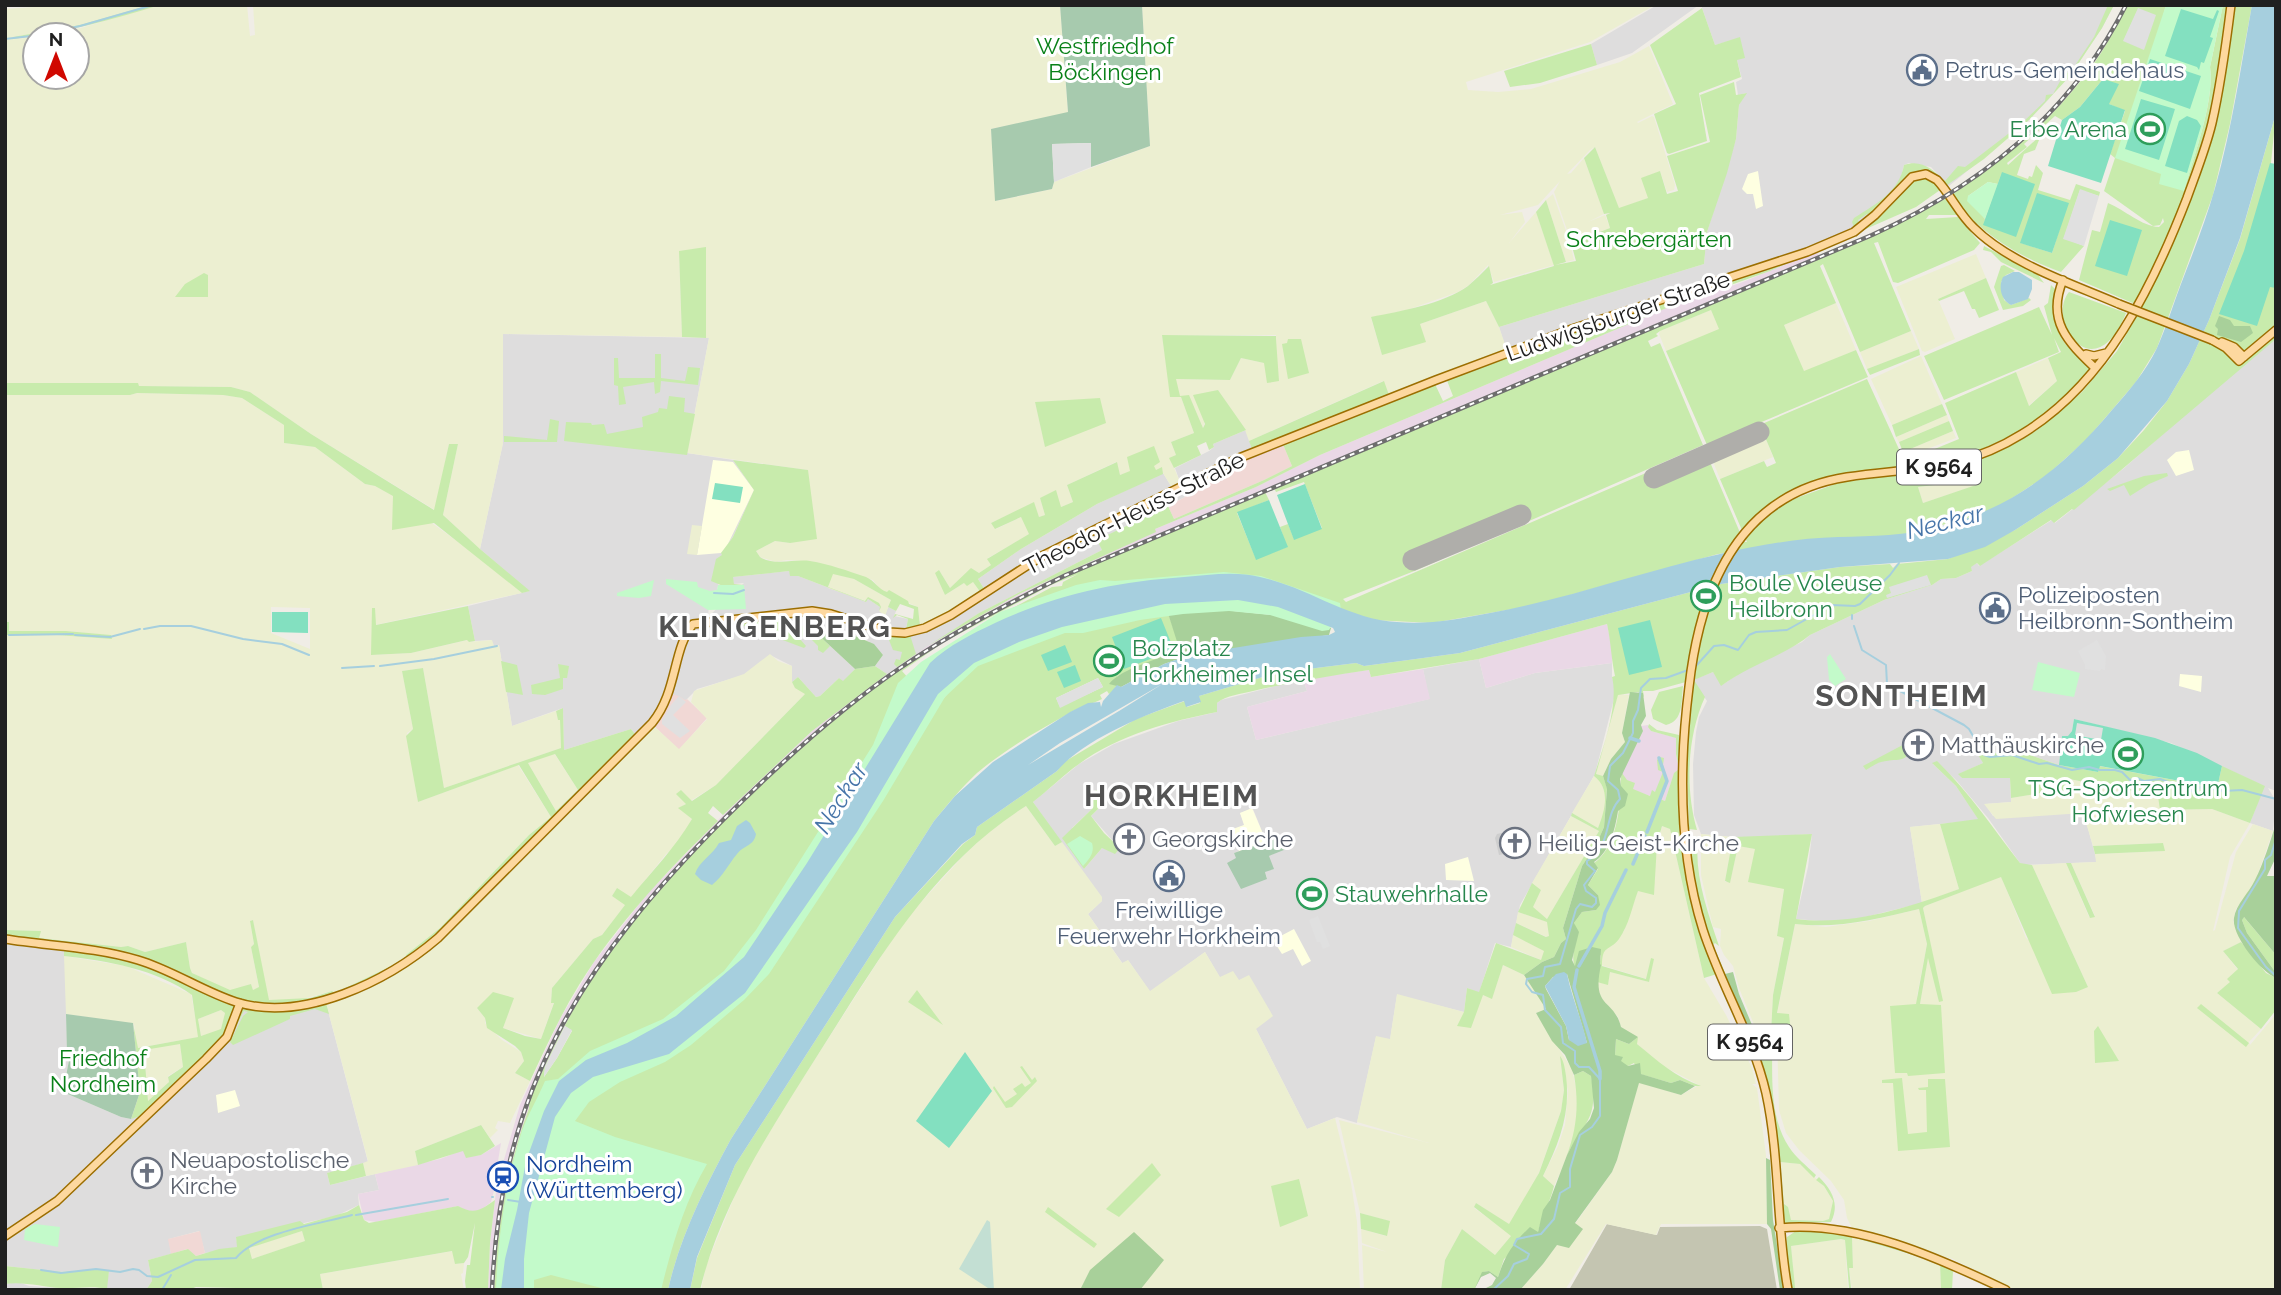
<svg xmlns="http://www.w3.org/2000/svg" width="2281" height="1295" font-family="Raleway,sans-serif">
  <rect width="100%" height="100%" fill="#f0ede6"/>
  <path fill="#dedddd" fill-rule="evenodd" d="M1657 5H1699L1632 53 1597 65 1591 44Z
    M1701 5H2114L2102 28 2076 67 2048 100 2029 120 1949 186 1931 167 1909 163 1904 165 1900 181 1883 202 1871 224 1854 235 1509 358 1499 327 1704 264 1707 232 1736 139 1739 105 1746 93 1738 95 1736 82 1742 79 1737 60 1740 38 1715 45Z
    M502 334 709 338 687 453 733 460 754 490 733 537 721 553 723 555 712 581 719 582 717 590 710 592 708 617 744 583 734 584 732 577 789 571 791 576H798L866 602 868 599 880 607 885 615 888 607 896 611 894 616 908 619 906 628 985 590 978 579 1021 549 1097 504 1163 473 1171 486 1180 482 1175 468 1209 451 1214 447 1213 444 1246 430 1252 449 1181 488 1185 497 1098 540 1102 550 979 613 887 674 875 666 883 655 868 641 842 630 838 637 825 631 813 630 855 669 843 682 839 678 820 696 816 697 798 677 792 682V666L770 655 744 675 697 689 685 701 671 695 667 708 638 738 631 729 564 750 563 708 512 726 499 645 494 646 491 640 475 641 468 606 529 591 480 549 503 443Z
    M2276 339V791L2268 788 2276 801 2273 831 2250 823 2264 786 2171 743 2074 719 2072 731 2068 737 2062 736 2059 765 2012 749 2002 753H1978L1983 763 1959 774 1962 778H2010L2011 802 1985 804 1993 816 2084 813 2097 862 2024 865 2020 863 1988 818 1957 781 1937 762 1933 764 1956 786 1979 820 1910 827 1922 903 1857 919 1832 922 1796 919 1808 867 1812 834 1741 838 1701 834 1694 815 1693 764 1696 732 1699 717 1707 701 1693 680 1713 672 1722 685 1746 669 1802 642 1810 635 1884 600 1932 585 1941 579 1956 578 1972 571 1970 567 1977 563 1979 566 2052 520 2055 523 2123 469 2243 364Z
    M1479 659 1486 688 1535 673 1612 663V677L1616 691 1595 774 1520 905 1511 947 1495 943 1479 993 1467 988 1464 1012 1397 995 1390 1040 1376 1037 1357 1123 1337 1117 1307 1129 1256 1029 1239 980 1220 978 1205 952 1150 992 1128 960 1123 964 1088 914 1102 901 1033 802 1079 764 1114 744 1178 721 1217 712V703L1221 700 1303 679 1307 691 1247 707 1256 740 1429 699 1423 669ZM1093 792 1101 806 1091 816 1120 849 1102 848 1084 869 1072 828 1093 808 1089 797 1094 794ZM1253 809 1266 841 1289 833 1293 843 1269 856 1265 872 1267 878 1231 861 1237 858 1234 853 1239 851 1231 830 1245 825 1240 813Z
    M5 943 65 951 67 1047V1052L70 1055 63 1092 121 1117 131 1119 203 1060 205 1054 223 1037H231L244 1011 327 1007 368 1162 327 1173 330 1185 375 1174 379 1190 358 1194 359 1205 336 1216 236 1238 238 1247 205 1253 199 1231 169 1239 171 1254 148 1260 152 1281 146 1290H5V1284L18 1282 29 1286 60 1288H106L109 1271 95 1269 60 1272 5 1266Z"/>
  <path fill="#f1d8d5" d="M1282 442 1292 466 1264 480 1174 519 1168 506 1185 497 1182 489 1188 486 1191 492 1198 489 1196 483 1240 459Z
    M671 694 679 696 685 700 687 699 707 718 679 750 653 725 667 708Z
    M200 1231 205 1253 196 1256 187 1249 171 1254 168 1239Z"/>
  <path fill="#ead8e6" d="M1817 251 1820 258 1102 560 999 609 922 654 834 719 768 778 660 886 614 944 564 1024 529 1102V1108L514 1153 497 1241 494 1290H488L490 1243 497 1183H496L491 1202 480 1211H467L458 1206 376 1222 364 1220 358 1194 379 1190 375 1174 440 1159 463 1150 472 1156 481 1155 501 1143 498 1161 501 1162 496 1179 498 1180 520 1105 560 1019 594 962 647 894 723 815 812 731 864 690 928 646 1019 594 1155 532V529L1256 487 1320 455 1669 307 1743 282Z
    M1607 624 1612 648V663L1535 673 1486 688 1479 659Z
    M1423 669 1430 699 1256 740 1247 707 1307 691 1303 679 1369 670 1371 677Z
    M1648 725 1651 731 1677 738 1678 742 1676 754 1679 769 1674 774 1665 801 1621 786 1622 773 1643 731 1641 726Z"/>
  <path fill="#feffe1" d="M1758 171 1763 206 1756 209 1753 194H1747L1742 189 1748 174Z
    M2189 450 2194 470 2176 476 2167 460 2176 452Z
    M713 460 733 462 754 490 727 546 721 553 697 555Z
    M2180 674 2202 676 2201 692 2179 686Z
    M1252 808 1266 841 1239 851 1230 830 1244 825 1240 813Z
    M1468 857 1474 881 1446 880 1445 864Z
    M1294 929 1311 961 1302 966 1293 949 1282 954 1273 940Z
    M235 1090 240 1106 218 1113 216 1095Z"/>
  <path fill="#cecece" d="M1519 829 1524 849 1499 855 1495 838 1497 834Z"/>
  <path fill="#c4c5b1" d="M1607 1224 1657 1235 1660 1227 1760 1226 1767 1229 1777 1290H1569Z"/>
  <path fill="#ecefd1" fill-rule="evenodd" d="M62 5H150L80 25 13 37 14 39 35 37V77H77V35H43L81 28 160 5H247L250 36 255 35 253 5H1060L1068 113 991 129 996 201 1052 189 1054 182 1150 146 1142 5H1655L1590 42 1466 82 1468 90 1498 92 1531 89 1620 62 1649 46 1673 104 1637 122 1638 123 1652 116 1654 117 1675 185 1674 190 1667 192 1660 171 1648 198 1619 209 1595 147 1590 150 1567 174 1571 173 1584 158 1604 214 1588 222 1605 215 1610 228 1570 243 1574 260 1566 262 1546 200 1553 194 1570 242 1567 232 1577 228 1567 230 1554 192 1560 181 1538 205 1500 215 1522 212 1525 222 1509 243 1536 212 1554 265 1494 282 1488 265 1469 285 1458 292 1407 310 1371 318 1382 355 1420 324 1486 301 1499 327 1507 350 1389 395 1383 381 1249 441 1245 430 1218 390 1212 392 1203 428 1189 396 1181 397 1194 433 1171 442 1176 455 1170 458 1180 482 1171 486 1163 473 1155 470 1153 465 1120 475 1116 462 1067 485 1073 502 1061 507 1040 498 1045 515 1039 517 1033 503 991 523 996 529 1021 517 1030 534 988 558 991 565 979 573 971 569 950 588 939 570 945 595 964 583 973 582 981 593 950 612 920 627 918 607 880 590 873 580 815 562 787 560 776 562 760 557 756 551 775 541 790 543 808 470 687 453 709 338H706V248L679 252 682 337 503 334V443L480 549 443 515 458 444H449L435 510 311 434 250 392 231 387 139 386 137 383H5V9ZM1162 335H1276V361L1264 363 1241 358 1230 380 1175 379 1171 396ZM1100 399 1045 446 1035 402Z
    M1976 254 1986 278 1938 299 1955 339 1925 352 1922 351 1896 287Z
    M1836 303 1856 350 1804 372 1784 325Z
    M1711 310 1720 330 1666 351 1659 334 1660 331Z
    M1911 331 1919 349 1867 369 1860 352Z
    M1921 356 1942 404 1892 425 1871 379Z
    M2048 358 2057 381 2028 406 2016 372Z
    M137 393 223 395 242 398 284 425V443L315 447 365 484 375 486 394 496 475 554 522 593 375 625V608L372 655 411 653 468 640 469 642 492 640 494 646 499 645 512 726 556 711 558 719H560L561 748 444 788 423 668 402 671 413 729 407 733 418 802 518 765 551 817 529 835 440 928 406 955V959L335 993 332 991 299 1000H268L253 920 250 921 254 944 251 947 259 988 253 990 251 984 230 991 192 973 190 968 186 942 145 952 128 946 121 947 38 938 40 931 5 930V635H57L111 639 110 635 66 631H8L9 623 5 622V395H130ZM271 607 310 608V649L271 633Z
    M1947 415 1949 421 1899 442 1896 437Z
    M1953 431 1956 438 1906 457 1904 456 1903 452Z
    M1765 437 1773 457 1720 479 1712 459Z
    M1972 473 1977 485 1923 503 1918 487 1943 484Z
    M692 525 702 526 697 555 687 554Z
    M832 573 854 579 891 600 885 616 879 611 881 607 868 598 866 601 828 588Z
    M770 654 778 661 792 666V682L806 693 716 785 679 808 692 819 678 844 666 854 631 898 617 889 612 896 626 904 602 935 593 939 552 988 551 1002H554L541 1039 503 1028 513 998 477 1008 485 1018V1023L502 1040 521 1052 524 1061 515 1073 530 1081 510 1123 498 1121 495 1128 498 1130 490 1138 481 1125 415 1151 418 1165 366 1176 363 1163 368 1161 326 1003 371 983 432 948 576 801 655 727 679 749 707 719 691 702 694 691 744 674Z
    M1618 694 1629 695 1622 733 1625 742 1611 759 1603 776 1596 774Z
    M554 753 578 790 556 811 528 763Z
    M1594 776 1600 781 1605 793V812L1598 828 1572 813Z
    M2068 779 2159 796 2161 810 2212 809 2250 823 2230 857 2213 931 2215 930 2236 852 2253 824 2273 831 2255 882 2236 909 2233 921 2241 942 2223 951 2238 970 2228 979 2231 982 2217 993 2261 1029 2249 1042 2250 1045 2276 1014V1290H2015L1953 1259 1880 1238 1852 1228 1847 1218 1844 1200 1831 1181 1799 1150 1786 1133 1779 1110 1777 1034H1790L1777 1014 1795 924 1826 927 1869 921 1919 909 1927 944 1917 996 1920 1004 1928 956 1939 1001H1942L1923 908 1925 906 2001 876 2026 938 2088 987 2032 865 2066 863 2089 917 2095 916 2071 863 2096 862 2095 854 2164 851 2163 843 2093 846 2083 813 1996 819 1984 804 2011 802V798L2042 793 2071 792Z
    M1026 806 1055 846 1062 842 1102 897V901L1088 914 1122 963 1128 960 1150 991 1205 952 1220 977 1233 971 1239 980 1249 975 1273 1016 1256 1029 1307 1129 1335 1118 1351 1183 1357 1222 1360 1290H701L706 1266 742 1178 790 1098 904 921 965 854 997 824Z
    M1571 816 1599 831 1547 919 1532 907 1541 890 1532 883Z
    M1940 824 1959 889 1922 903 1910 827Z
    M1662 826 1670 829 1704 978 1726 1015 1752 1068 1756 1084H1752L1757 1088 1766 1155 1767 1224H1661L1656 1235 1606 1224 1565 1290H1520L1543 1264 1557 1245 1582 1228 1575 1224 1612 1172 1617 1160 1639 1082 1681 1095 1699 1085 1663 1066 1637 1044 1621 1027 1618 1017 1601 998 1598 987 1597 982 1608 984 1610 972 1649 982 1651 959 1647 979 1601 965 1602 954 1606 948 1611 946 1624 931 1638 890 1654 894V867Z
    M1701 834 1733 837 1725 882H1730L1738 846 1755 849 1784 888 1777 936 1784 937 1773 995 1771 1033 1759 1031 1755 1027 1739 988 1733 966 1724 955 1720 946 1721 929 1713 927 1701 875Z
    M1518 912 1548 922 1549 936 1547 937 1516 923Z
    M1513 935 1545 951 1541 960 1511 947Z
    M64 956 126 966 191 994 199 1037 137 1048 134 1024 66 1014Z
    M1503 965 1524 975 1540 999 1546 1009 1536 1013 1572 1069 1578 1097 1577 1118 1574 1137 1562 1169 1554 1186 1543 1176 1558 1146 1565 1125 1568 1091 1560 1057 1564 1090 1561 1111 1537 1178 1509 1225 1476 1203 1474 1208 1512 1235 1495 1255 1462 1229 1445 1260 1441 1290H1364L1362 1245 1387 1252 1362 1243 1361 1229 1386 1236 1389 1221 1360 1213 1339 1120 1429 1143 1357 1122 1376 1036 1390 1039 1397 994 1464 1012 1483 995 1492 998Z
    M221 1010 225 1013 221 1030 201 1036 198 1019Z
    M180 1043 183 1067 168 1076 169 1082 148 1102 144 1049Z
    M1779 1162 1800 1164 1824 1186 1833 1201 1829 1219 1823 1221 1791 1220 1782 1197Z
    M302 1231 306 1241 252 1259 248 1248Z
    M1852 1237 1940 1264 1941 1290H1852L1849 1268 1853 1267Z
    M1841 1239 1845 1240 1848 1290H1795L1791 1246Z
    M453 1251 455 1264 464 1263 463 1273 461 1274 464 1290H323L320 1274Z"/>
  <path fill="#c8ebac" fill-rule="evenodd" d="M150 5H160C112 20 62 33 13 39V37L80 25Z
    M2108 5H2114L2102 28 2070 76 2029 120 1984 159 1916 207 1770 271 1669 307 1320 455 1256 487 1155 529 1156 532 1019 594 928 646 979 613 1102 550 1097 540 1168 506 1174 519 1264 480 1292 466 1282 442 1434 382 1443 401 1453 396 1446 378 1598 322 1854 235 1871 224 1887 196 1869 215 1867 214 1858 220 1859 223 1854 227 1852 222 1854 218C1876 204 1899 192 1904 165 1922 159 1933 170 1945 181L1958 166 1965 167 2021 124 2045 101 2046 95 2053 94 2064 74 2060 72 2070 73 2094 37Z
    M2127 5H2166L2163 16 2162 174 2184 191C2193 158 2215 101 2210 67L2223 5H2252L2230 124 2213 195 2157 348 2136 382 2087 439 2046 476 2000 506 1971 517 1906 535 1718 554 1531 606 1432 623 1372 620 1344 611 1307 594 980 630 754 943 687 1008 600 1054 501 1290H494C497 1227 507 1167 529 1108V1102C561 1024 604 950 660 886 687 856 717 828 746 800 822 726 905 658 999 609 1085 564 1176 529 1265 492L1269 500 1237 513 1256 559 1287 547 1280 527 1288 524 1294 539 1322 528 1304 482 1276 492 1274 488 1875 235 1947 198 1959 215H1929L1926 219 1958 217 1980 243 1974 250 1898 283 1893 282 1878 242 1874 243 1911 331 1860 352 1823 264 1820 266 1836 303 1784 325 1804 371 1856 350 1868 377 1707 445 1666 351 1719 329 1711 310 1660 331 1656 334 1658 336 1648 341 1651 347 1660 343 1703 445 1417 570 1343 599 1346 602 1704 448 1744 542H1747L1720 479 1764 461 1767 467 1776 463 1765 437 1712 459 1708 447 1867 379 1903 458 1920 455 1959 439 1945 403 2016 372 2029 406 2057 381 2048 358 2061 352 2054 338 2059 352 1944 400 1924 356 2039 307 2052 335 2044 306 2048 303 2051 285 2055 289C2054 311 2053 331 2069 348 2075 355 2083 360 2090 367 2084 381 2068 393 2057 402 2016 440 1961 462 1906 467 1865 471 1824 471 1787 494L1791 500 1841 482 1960 467 2012 445 2037 430 2082 392 2117 351 2142 307 2079 280 2092 230 2100 232 2108 203C2125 210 2141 226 2159 227L2164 222 2163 218 2160 225 2153 226 2104 191 2115 158 2110 154 2125 111 2109 104 2103 79 2080 107 2062 120 2055 116 2024 144 2027 147 2007 163 2008 165 2041 135 2035 150 2024 154 2017 175 2028 179 2029 176 2032 177 2036 165 2043 173 2038 190 2070 200 2076 184 2100 192 2099 196 2080 190 2064 238 2084 246 2061 272C2017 256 1979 233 1951 195 2009 157 2063 111 2101 53 2110 38 2119 21 2127 5ZM2002 172 1983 225 1985 219 1968 196 1988 182 1998 184ZM2068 203 2052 253 2021 243ZM1972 473 1976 485 1923 503 1918 487 1943 484ZM1078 574 1063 582 1062 586 1052 587 979 626 909 679 902 671 944 642 1051 585ZM565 1026 572 1031 557 1058 544 1077 545 1067Z
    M1702 8 1715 45 1740 37 1745 58 1737 60 1741 77 1699 93 1707 141 1669 154 1667 153 1654 114 1676 104 1650 45Z
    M1591 44 1597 65 1540 83 1510 87 1504 71Z
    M1734 82 1736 95 1747 93 1739 105 1736 139 1727 173 1707 232 1704 264 1499 327 1486 301 1420 324 1426 342 1382 355 1371 317C1401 311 1443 304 1468 286 1475 280 1482 273 1489 266L1493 283 1490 285 1554 266 1536 212 1546 200 1566 262 1555 265 1576 261 1571 243 1610 228 1606 215 1610 213 1604 214 1584 158 1595 147 1619 208 1648 198 1641 178 1660 171 1667 194 1678 191 1667 156 1710 142 1700 95Z
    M2276 113 2271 163 2276 339 2074 510 2072 509 2054 523 2051 520 1980 566 1977 563 1971 567 1972 571 1956 578 1941 579 1932 585 1884 600 1810 635C1786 655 1749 665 1721 686L1713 672 1694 680 1705 697C1687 736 1685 789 1697 830L1689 829 1687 758 1693 680 1653 691H1643L1644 697 1638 692 1618 695 1596 774 1603 776 1607 788 1604 827 1596 845 1582 866 1563 928 1566 939 1561 943 1554 957 1542 962 1524 975 1503 965 1492 999 1483 995 1471 1028 1457 1026 1464 1012 1467 988 1479 992 1496 943 1541 960 1544 951 1513 935 1516 923 1546 937 1549 936 1547 922 1518 912 1532 883 1541 890 1533 907 1547 919 1599 831 1571 816 1572 813 1598 828C1605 811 1611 789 1594 776 1603 748 1619 705 1612 677L1615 676C1611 658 1611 642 1607 624L1479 659 1371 677 1369 670C1330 676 1292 682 1253 691 1242 694 1226 695 1217 703V712C1171 721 1118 735 1079 764 1063 775 1049 790 1033 802L1062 842 1055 846 1026 806C932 865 877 962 819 1053 772 1128 721 1203 700 1290H690L697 1258 735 1165 895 917 963 844 975 835 977 827 1057 771 1064 762 1136 719 1185 701 1187 707 1200 703 1199 696 1276 673 1356 663 1364 666 1460 653 1721 584 1840 567 1890 564 1893 568 1897 564 1948 559 2015 530 2083 486 2118 458 2144 430 2167 401 2189 364 2209 320 2240 239Z
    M1984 246 2038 275 2044 283 2001 262 1991 252 1983 250Z
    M706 247V338L682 337 679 251Z
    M2004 265 2015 271 2006 275 2001 282 2004 300 2011 305 2029 298 2031 300 2023 306 2003 310 1994 287 2001 266Z
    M204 273 208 275V297H175L185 284Z
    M1986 278 1999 310 1979 318 1975 309H1972L1964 291 1939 301 1938 299Z
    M2069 292 2126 313C2095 391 2045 322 2069 292Z
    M1162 335 1276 336V339L1279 381 1267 383 1264 363 1241 358 1230 380 1176 379 1180 396 1189 395 1203 428 1205 424 1193 395 1218 390 1246 430 1213 444 1214 447 1209 450 1206 442 1197 446 1201 455 1174 468 1169 458 1176 455 1171 442 1194 433 1181 397H1170Z
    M1288 339H1301L1309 373 1288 379 1282 344 1287 343Z
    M1919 349 1920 355 1870 375 1867 369Z
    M655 354H661V378L685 381 688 367 700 368 698 385 661 381 660 392 655 394 654 382 623 387 626 404 619 405 618 386 614 385V358H618L619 378H655Z
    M1384 381 1389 395 1252 449 1249 441Z
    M5 383H138L139 386 231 387 250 392 311 434 434 510 449 444H458L443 515 480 549 530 591 522 593 434 523 392 530 393 496 375 486 365 484 315 447 284 443V425L242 398 223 395 137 393 130 395H5Z
    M669 396 685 398 684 412 695 414 687 455 564 441 566 422 591 423 592 425 604 424 607 434 643 427 642 417 658 412 659 408 667 409Z
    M1100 398 1106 423 1045 447 1035 402Z
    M1942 404 1947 415 1896 437 1892 425Z
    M550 419 559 421 557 442H504V436L547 440Z
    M1949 421 1953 431 1903 452 1899 442Z
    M1154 446 1160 462 1154 466 1156 470 1162 467 1163 474 1097 504 1021 549 978 579 985 590 981 593 973 582 967 586 964 583 945 595 935 573 939 570 950 588 971 568 979 573 991 565 987 559 1029 534 1021 517 995 529 991 523 1034 502 1039 517 1045 515 1040 498 1056 490 1061 507 1073 502 1067 485 1117 462 1120 475 1130 471 1127 457Z
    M733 460 808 470 817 539 790 543 775 541 756 551 760 557C774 566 794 559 810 561 829 564 848 571 866 577 875 581 878 589 887 592L889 590 908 601 909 604 918 607 920 627 906 629 908 619 897 615 893 618 895 614 913 619 914 609 900 604 896 611 888 607 891 600 854 579 833 574 828 587 865 601 868 597 879 603 881 607 879 611 880 607 868 599 866 602 798 576H790L789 571 733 577 734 584 744 585 723 586 711 581 716 559 722 555 721 553 733 537 754 490Z
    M2167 473 2168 476 2149 484 2130 496 2124 485 2110 491 2107 489 2144 476Z
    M1165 604 1181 651 1117 676C1117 684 1117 690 1109 694L1107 691 1100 695 1102 699C1093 704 1078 707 1068 714 1037 731 1004 750 977 773 961 788 948 804 934 821L731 1139C705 1187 680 1236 668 1290H524L555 1117 669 1054 920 726 974 663 1019 642ZM1098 678 1103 687 1060 707 1056 698Z
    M468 606 475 641 469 642 467 640 411 653 371 655 372 608H375L376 625Z
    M785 615 786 621 813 630 830 646 823 653 818 650V646L809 637 807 638 804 635 800 639 806 646 804 648 756 630 754 626 714 625V624Z
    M5 622H9V631H66L111 635 112 639 57 635H5Z
    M887 635H910L916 654 897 667 894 664 896 659 900 660 902 652 893 650Z
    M501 661 517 665 523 695 506 692Z
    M558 664 569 666 567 678H563V689L545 695 532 694 531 685 560 678Z
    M875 666 887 674 812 731 723 815 713 806 708 813 718 821C666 872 617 924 579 985 560 1016 545 1049 530 1081L515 1073 524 1061 521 1052 515 1046 487 1028 485 1018 477 1008 493 992 514 998 503 1028 525 1036 541 1039 554 1003H551L552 988 593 939 602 935 625 905 612 896 617 888 631 897C652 871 675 848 692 819L678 808 686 804 676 794 681 790 692 801 716 785 805 694 795 688 792 682 798 677 816 697 820 696 839 678 843 681 855 669Z
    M423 668 444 788 561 748 560 720H558L556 711 563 708 564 750 631 729 638 738 653 725 655 727 576 801 458 922 416 961 326 1003 329 1014 315 1009 290 1016V1019L233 1045 230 1042 243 1016 248 1012 244 1011 231 1037H223L147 1114 131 1119 140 1092 133 1023 138 1048 198 1037 192 995C156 969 108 961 64 956V951L5 943V930L41 931 39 938 121 947 128 946 145 952 186 942 190 968 192 973 230 990 251 984 253 990 259 987 251 947 254 944 250 921 253 920 269 1000 310 998 332 991 335 993 406 959V955L440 928 529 835 551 817 519 765 418 802 406 736 413 729 402 671ZM555 754 578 790 556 811 528 763ZM221 1010 225 1013 221 1029 201 1036 198 1019ZM180 1044 183 1067 168 1077 169 1082 148 1101 144 1050Z
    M1683 686C1681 701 1684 721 1666 725L1653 719 1651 710 1659 692Z
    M1649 724 1657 730 1679 735 1681 739 1683 850 1693 904 1717 974 1704 978 1670 829 1662 826 1657 844 1654 895 1638 891C1632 907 1629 925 1619 939 1609 952 1602 944 1602 966L1646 979 1651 958 1654 959 1649 982 1610 972 1608 985 1597 982 1601 955 1575 967C1569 952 1581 941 1574 923L1582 912 1596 910 1598 895 1588 885 1598 869 1594 863C1615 849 1619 814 1621 790 1621 784 1620 779 1622 773L1627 780 1635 783 1633 789 1650 796 1652 790 1655 792 1663 772 1658 770 1657 760 1660 757 1664 758 1663 765 1667 781 1660 799 1665 801 1674 773 1679 769 1676 754V738L1651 731 1648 727Z
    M1914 739C1907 766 1902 757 1881 762 1876 763 1870 768 1866 770L1863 766Z
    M2012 749 2059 765 2098 772 2099 766 2217 788 2222 766 2265 786 2250 823 2212 809 2160 810 2158 796 2069 779 2072 792 2042 793 2011 798 2010 778H1962L1958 774 1983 763 1977 753H2002Z
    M1937 761C1970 793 1992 827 2020 863L2032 865 2088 987 2076 992 2052 994 2001 877 1925 906 1923 908 1943 1001 1939 1002 1928 958 1920 1004 1941 1005 1945 1073 1908 1076 1907 1073H1895L1890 1006 1916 1004 1927 944 1919 909C1877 919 1838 929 1795 924L1777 1013 1789 1014 1791 1034 1771 1033 1773 995 1784 938 1777 936 1784 889 1748 882 1755 849 1738 846 1730 883 1725 881 1733 837 1812 834 1796 919C1852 926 1907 908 1959 889L1940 824 1978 819 1956 786 1932 763Z
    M1104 786 1110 797 1091 816 1104 833 1120 848 1115 854 1102 848 1084 869 1062 838 1093 808 1091 801 1096 798 1093 792Z
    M1689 835 1698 837C1694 875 1707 910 1719 946L1715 943 1713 945 1751 1033 1764 1070 1755 1032 1772 1037C1773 1074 1768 1115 1789 1147 1796 1158 1807 1166 1816 1175L1814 1178 1800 1164 1780 1162 1784 1204 1788 1207 1791 1220 1823 1221 1829 1219 1833 1201 1824 1186 1816 1180 1819 1177C1832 1190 1840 1204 1831 1222L1787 1223V1225L1782 1221 1779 1153 1769 1094 1702 919 1691 860Z
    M2163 843 2165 851 2095 854 2093 846Z
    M2066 863H2071L2095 917 2090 918Z
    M2243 916 2276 955V973L2247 933 2242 920Z
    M2241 942 2266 973 2276 978V1010L2261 1029 2217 993 2230 982 2227 979 2238 969 2223 951Z
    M917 990 943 1025 908 1002Z
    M2201 1004 2249 1043 2246 1047 2197 1008Z
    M2098 1026 2119 1061 2095 1063 2094 1031Z
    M1638 1037 1637 1044C1658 1061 1675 1077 1701 1086H1695L1680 1080 1671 1083 1640 1074 1634 1063 1628 1066 1595 1065 1615 1055 1616 1039 1629 1044Z
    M1560 1056C1564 1061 1565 1069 1566 1076 1571 1113 1559 1143 1543 1176L1554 1186C1550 1203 1542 1215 1538 1232L1504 1259 1498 1277 1489 1271 1483 1272 1474 1290H1441L1445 1260 1462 1229 1495 1255 1511 1236 1474 1207 1476 1203 1509 1224 1539 1173 1561 1111 1564 1090Z
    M1022 1066 1032 1080 1035 1077 1037 1081 1012 1107 1006 1108 993 1088 994 1086 1005 1102 1017 1094 1013 1089 1022 1083 1025 1087 1031 1083 1020 1067Z
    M1583 1071 1591 1076C1599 1118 1585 1121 1567 1155 1577 1128 1579 1103 1574 1075Z
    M1902 1078 1908 1134 1927 1132 1926 1090H1919L1918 1088 1928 1087V1079H1945L1950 1147 1898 1151 1893 1083H1882V1080Z
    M481 1125 495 1146 481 1155 466 1158 463 1151 418 1165 415 1151Z
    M363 1163 366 1176 330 1185 327 1173Z
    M1152 1163 1161 1175 1119 1217 1106 1209Z
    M1299 1179 1308 1216 1280 1227 1271 1186Z
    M495 1200 490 1243 488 1290H466L465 1281 467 1265H470L475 1223 468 1257 464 1263 455 1264 452 1251 320 1274 323 1290 196 1287 188 1290H146L152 1281 148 1260 188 1249 196 1256 219 1249 237 1247 236 1237 300 1221 304 1224 347 1212 359 1205 364 1220 369 1223 458 1206C474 1215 481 1210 495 1200ZM302 1231 305 1241 252 1259 249 1248Z
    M1048 1207 1097 1244 1094 1248 1045 1212Z
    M1360 1213 1390 1221 1387 1236 1361 1229Z
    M1822 1230C1859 1237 1925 1248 1953 1271L1952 1290H1941L1940 1263 1852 1237 1853 1268H1849L1851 1288H1849L1845 1240 1841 1239 1791 1246 1795 1287V1290H1790L1786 1245 1787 1237 1796 1231Z
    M5 1266 62 1272 95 1269 109 1271 107 1289C92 1285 76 1289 61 1288 43 1287 23 1281 5 1284Z"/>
  <path fill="#a8d09a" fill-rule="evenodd" d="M2219 316 2230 320 2234 326H2250L2253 333 2241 342 2217 335 2218 329 2215 326Z
    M1165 604 1310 619 1331 628 1329 635 1190 655 1164 664 1121 687 1109 684C1122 668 1161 658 1180 651Z
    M816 622 837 637 841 630 874 644 883 655 875 666 855 669 813 630Z
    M1630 692 1643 693 1646 716 1641 725 1643 731 1620 779 1621 786 1628 794 1625 806 1618 811C1615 829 1610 852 1594 862L1598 868 1588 885 1598 895 1600 905 1596 910 1582 912 1574 923 1579 932 1572 960 1575 966 1579 951 1592 947 1601 949 1600 964 1601 965C1591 1009 1614 998 1621 1027L1638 1037 1629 1044 1616 1039 1615 1055 1623 1057 1621 1061 1628 1066 1640 1063 1641 1074 1671 1083 1680 1080 1695 1086 1681 1095 1639 1083 1617 1160 1612 1172 1575 1223 1583 1229 1569 1248 1557 1245 1543 1264 1520 1290H1482L1492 1285 1496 1278 1490 1273 1481 1277 1474 1290 1482 1272 1489 1271 1498 1277C1505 1255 1514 1242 1530 1227L1538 1232 1543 1210 1550 1200 1567 1155 1579 1132 1590 1119 1594 1108 1591 1076 1583 1071 1574 1075 1565 1055 1552 1041 1536 1013 1546 1009 1524 975 1542 962 1554 957 1561 943 1566 939 1563 928 1582 866 1596 845 1604 827 1607 789 1603 776 1611 759 1625 742 1622 733ZM1567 974 1587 1043 1569 1040 1566 1026 1546 989 1545 986 1553 977Z
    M2276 823V857L2267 876H2276V955L2244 917 2242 920 2247 933 2276 973V978C2261 972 2231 935 2234 918 2236 904 2249 893 2255 880 2264 862 2270 842 2276 823Z
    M1733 972 1739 994 1755 1032 1764 1070 1751 1033 1725 974Z
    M1766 1158 1770 1160 1773 1220 1784 1290H1780L1771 1229 1767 1224Z
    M1134 1232 1164 1260 1140 1290H1080L1090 1270Z"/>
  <path fill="#c3dfd3" d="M987 1220 990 1222 994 1290H991L959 1269Z"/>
  <path fill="#a7caae" d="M1060 5H1142L1150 146 1091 167 1090 143 1052 144 1054 182 1052 189 995 201 991 129 1068 112Z
    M1290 833V836L1288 837 1294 846 1269 856 1274 869 1265 872 1267 879 1241 889 1227 863 1236 858 1234 853Z
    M66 1014 133 1023 140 1092 131 1119 121 1117 63 1092 70 1055 67 1052Z"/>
  <path fill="#c3faca" d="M2166 5H2223L2210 67C2215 101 2193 158 2184 191L2159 184 2161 174 2115 158Z
    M1988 182 1998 184 1985 219 1967 201 1968 196Z
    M1224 572 1261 576 1340 603 1341 610 1329 630 1322 631 1270 615 1229 611 1183 614 1140 620 1083 633H1065L978 666 945 697 883 801 769 974 744 1000 691 1045 665 1062 620 1082 589 1102 575 1121 615 1137 707 1164C684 1203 672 1246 661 1290H609L551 1275 534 1280V1290H496C498 1237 506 1180 522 1131 528 1114 538 1098 545 1081L558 1079 590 1051 663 1019 724 971 756 930 873 745 898 683 921 662 1000 612 1076 585 1100 580 1115 581Z
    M666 579 697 582 698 587 710 591 717 590 718 585H744L746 609 708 610 666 584Z
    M654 580 651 596 639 598 617 596V593Z
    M1830 654 1846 679 1835 686 1829 680 1827 657Z
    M2038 662 2080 673 2074 697 2032 690Z
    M1080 836 1092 843C1095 853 1089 859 1083 866L1067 844Z
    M35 1224 60 1227 58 1247 24 1240 25 1229Z"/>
  <path fill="#83e0c0" d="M2181 9 2213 19 2217 10 2219 11 2210 37 2213 38 2204 63 2201 62 2199 70 2197 67 2165 56Z
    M2150 59 2201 76 2190 109 2139 91Z
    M2103 79 2119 84 2109 104 2125 110 2101 183 2048 166 2062 120 2080 107Z
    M2141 99 2175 109 2159 160 2125 149Z
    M2187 116 2197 120 2201 126 2187 173 2165 166 2179 121Z
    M2270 163 2276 164V288L2270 287 2257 326 2219 314 2244 251Z
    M2002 172 2035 184 2016 237 1983 225Z
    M2037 193 2069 203 2052 253 2020 243Z
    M2110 220 2142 230 2127 276 2095 266Z
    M715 483 743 487 740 503 712 499Z
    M1305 484 1322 529 1294 540 1277 495Z
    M1269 500 1288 547 1256 560 1237 512Z
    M272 612H308V633L272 632Z
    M1161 618 1174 650 1124 669 1112 637Z
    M1650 620 1662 667 1629 675 1618 628Z
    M1065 645 1072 662 1048 671 1041 655Z
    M1075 665 1081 681 1064 688 1057 672Z
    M2074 719 2155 738 2197 753 2222 766 2217 788 2100 766 2098 772 2059 765 2062 736H2068L2072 731Z
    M965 1052 992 1091 949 1148 916 1121Z"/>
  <path fill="#e0e0e0" d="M2138 8 2156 15 2144 50 2123 41Z
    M1091 143V167L1054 182 1052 144Z
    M2080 189 2099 196 2084 246 2063 239Z
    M1927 575 1931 585 1887 598 1886 595 1891 593 1889 587Z
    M2097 640 2106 656 2105 670 2101 669 2100 671 2085 669V665L2078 651Z
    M1098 678 1103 687 1060 708 1056 698Z
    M679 696 686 702 673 715 690 731 680 738 662 724V720L671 705Z
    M2077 723 2103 728 2101 740 2075 735Z
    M1318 916 1330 946 1323 949 1320 942H1317L1309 920Z
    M565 1026 572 1030 557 1058 544 1077 545 1067Z"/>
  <path fill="#a6cfde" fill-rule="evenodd" d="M2252 5H2276V113L2240 238 2209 320 2189 364 2167 401 2118 458 2083 486 2015 530 1985 547 1948 559 1840 567 1721 584 1460 653 1364 666 1356 663 1276 673 1199 696 1201 702 1186 707 1184 701C1145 715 1084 739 1057 771L977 827 975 835 962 844 895 917 735 1165 697 1257 690 1290H668C680 1236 705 1187 731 1139L934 821 955 796 993 762 1070 712 1088 703 1100 702 1101 707 1103 701 1117 685 1121 687 1164 664 1190 655 1301 637 1329 635 1335 632 1333 628 1278 607 1238 600 1165 604 1062 627 1019 642 974 663 938 694 857 832 745 993 669 1054 593 1077 571 1093 555 1117 529 1213 524 1259V1290H501L505 1259 517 1210 526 1161 544 1111 559 1081 586 1060 627 1043 676 1016 744 957 807 863 930 663C949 645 972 634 995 623 1058 594 1115 582 1184 577 1208 575 1236 571 1260 577 1308 587 1347 619 1397 622 1428 625 1459 619 1490 613 1568 599 1643 571 1720 554 1759 545 1799 538 1838 537 1873 536 1905 536 1939 527 2013 508 2064 467 2112 410 2129 391 2146 371 2157 348 2166 328 2173 305 2181 284 2193 253 2206 220 2215 188 2232 129 2241 66 2252 5ZM1164 683 1119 711 1028 765 1060 743Z
    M2013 272H2019L2032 280V289L2028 299 2011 305C2001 300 1998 287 2003 277Z
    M746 820 750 823 756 834C754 846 744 845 737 854 728 865 723 876 712 885L701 880 695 874C699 861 712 856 719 843L731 840 737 826Z
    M1564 972 1567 974C1572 998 1582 1020 1587 1043L1578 1046 1569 1040 1566 1026 1545 986 1556 974Z"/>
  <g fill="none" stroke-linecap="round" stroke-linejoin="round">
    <path stroke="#a6cfde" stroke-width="2" d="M38 35 80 26 153 5
      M5 39 31 36
      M714 593 733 594 744 590
      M1852 619V615
      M1854 626 1862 650 1886 665 1887 684 1964 725 1969 729 1984 755 1990 757 2012 755 2039 764 2047 763 2072 770 2089 767 2100 770H2115L2122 772 2130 780 2137 778 2144 781 2160 779 2192 791 2201 787 2223 791 2242 790 2276 799
      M144 629 160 626H191L243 639 282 644 309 655
      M9 635 73 634
      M75 635 110 637 140 629
      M380 666 434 659 497 646
      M1696 666 1714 646 1724 645 1738 650 1749 635 1756 632 1787 630 1832 605 1855 606 1860 604 1890 575 1899 563
      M342 668 374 666
      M2276 839 2271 855 2265 860V869L2239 911 2238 928 2266 967 2276 976
      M492 1197H493
      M508 1200 521 1202
      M356 1215 448 1199
      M41 1270 61 1273 96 1269 120 1272 133 1269 139 1270 147 1276 158 1277 195 1260 236 1258C257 1232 320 1224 352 1215
      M162 1290 171 1275
      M1493 1290 1508 1276 1514 1264 1527 1259 1529 1254 1514 1245 1517 1239 1541 1234 1554 1219 1560 1193 1570 1187V1169L1580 1135 1592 1127 1600 1116V1079L1589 1067H1579L1575 1063V1051L1563 1043 1561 1027 1545 1010 1543 995 1532 992 1526 984 1527 979 1543 976 1545 967 1560 964 1576 909 1580 904 1592 907 1596 903V898L1586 891 1584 885 1595 871 1587 864V861C1613 846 1603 816 1620 799L1618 790 1608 781 1610 766 1623 753 1633 733V721L1638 710 1641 688 1650 679 1666 678 1688 670"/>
    <path stroke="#a6cfde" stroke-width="3.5" d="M1630 738 1639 741
      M1647 832 1667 781 1659 758
      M1633 864 1645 836
      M1579 966 1602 926 1605 913 1626 870
      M1577 970 1574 987 1600 1071V1079"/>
    <path stroke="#afaeaa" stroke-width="21" d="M1654 478 1759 432
      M1413 560 1521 515"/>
    <g stroke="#9c6e00" stroke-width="10">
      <path id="major" d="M2063 280C2046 321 2068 342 2095 368
        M2212 340 2226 348 2239 361 2276 330
        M2222 342 2234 347 2244 357
        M2086 354 2094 356 2106 353
        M5 939C49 946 95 947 138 960 172 970 202 991 236 1002 303 1023 388 981 438 938L652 723C678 691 672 650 693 624L812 611 831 614 889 632 905 633 925 628 951 615 1042 556 1239 458 1436 380 1572 329 1807 252 1854 232 1875 215 1912 177 1926 174 1937 180C1951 195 1959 214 1974 228 2010 264 2073 284 2119 304
        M1779 1228C1855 1220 1939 1258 2006 1290
        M5 1236 57 1201 206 1059 227 1037 240 1003
        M1788 1290C1776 1225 1780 1157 1766 1093 1753 1036 1721 986 1703 930 1679 854 1679 766 1689 687 1700 589 1738 494 1847 477 1914 467 1961 472 2022 434 2106 383 2153 286 2187 198 2196 173 2206 148 2212 123 2221 84 2226 45 2231 5"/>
    </g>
    <use href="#major" stroke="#fdd89f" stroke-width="7"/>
    <g stroke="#6e6e6e" stroke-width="4.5">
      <path id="rail" d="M492 1290C501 1087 585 959 724 819 779 764 836 712 900 668 953 632 1009 603 1066 575L1872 235C1980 186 2072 112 2126 5"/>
    </g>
    <use href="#rail" stroke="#fff" stroke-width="2" stroke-dasharray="5" stroke-linecap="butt"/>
    <g stroke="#9c6e00" stroke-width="10" stroke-linecap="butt">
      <path id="major-bridge" d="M2119 304 2212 340"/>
    </g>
    <use href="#major-bridge" stroke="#fdd89f" stroke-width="7"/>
  </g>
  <defs>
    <g id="civic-ring" transform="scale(1.575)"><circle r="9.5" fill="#fff" stroke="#5c6f8a" stroke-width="1.5"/><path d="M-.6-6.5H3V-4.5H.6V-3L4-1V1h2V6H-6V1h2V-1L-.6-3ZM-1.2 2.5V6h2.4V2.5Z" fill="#5c6f8a"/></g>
    <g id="stadium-ring" transform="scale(1.575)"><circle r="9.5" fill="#fff" stroke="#2e9e5b" stroke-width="1.5"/><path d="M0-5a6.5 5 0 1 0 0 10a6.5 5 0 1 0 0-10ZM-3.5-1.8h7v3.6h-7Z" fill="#2e9e5b"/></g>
    <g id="church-ring" transform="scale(1.575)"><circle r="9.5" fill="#fff" stroke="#6b7280" stroke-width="1.5"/><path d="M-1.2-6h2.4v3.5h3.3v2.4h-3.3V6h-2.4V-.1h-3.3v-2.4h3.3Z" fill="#6b7280"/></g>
    <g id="station-ring" transform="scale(1.575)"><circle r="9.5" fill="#fff" stroke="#1a4fb4" stroke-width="1.5"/><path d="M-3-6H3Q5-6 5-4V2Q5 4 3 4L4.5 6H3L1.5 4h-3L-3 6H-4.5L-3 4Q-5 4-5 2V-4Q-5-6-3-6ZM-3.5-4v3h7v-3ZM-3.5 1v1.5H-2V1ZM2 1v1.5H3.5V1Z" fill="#1a4fb4"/></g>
  </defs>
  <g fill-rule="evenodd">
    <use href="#civic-ring" x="1922" y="70"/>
    <use href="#stadium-ring" x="2150" y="129"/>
    <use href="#stadium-ring" x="1706" y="596"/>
    <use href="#civic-ring" x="1995" y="608"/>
    <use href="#stadium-ring" x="1109" y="661"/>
    <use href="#church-ring" x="1918" y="745"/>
    <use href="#stadium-ring" x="2128" y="754"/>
    <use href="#church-ring" x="1129" y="839"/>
    <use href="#church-ring" x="1515" y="843"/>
    <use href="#civic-ring" x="1169" y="876"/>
    <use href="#stadium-ring" x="1312" y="894"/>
    <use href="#church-ring" x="147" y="1173"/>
    <use href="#station-ring" x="503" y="1177"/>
  </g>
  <g text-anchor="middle" stroke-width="6" stroke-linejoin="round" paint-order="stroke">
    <g fill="#fff" stroke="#636363" stroke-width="2">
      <rect x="1897" y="449.5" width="84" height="35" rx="5"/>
      <rect x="1708" y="1024.5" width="84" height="35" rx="5"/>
    </g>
    <g font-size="21" font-weight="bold" fill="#202020">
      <text x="1939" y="474">K 9564</text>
      <text x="1750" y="1049">K 9564</text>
    </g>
    <g font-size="23" fill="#0a8119" stroke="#fff">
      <text x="1105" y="54">Westfriedhof<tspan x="1105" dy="26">Böckingen</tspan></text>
      <text x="1649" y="247">Schrebergärten</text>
      <text x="103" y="1066">Friedhof<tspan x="103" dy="26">Nordheim</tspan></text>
    </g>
    <g font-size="23" fill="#4e5e75" stroke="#fff" text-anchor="start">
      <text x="1945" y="78">Petrus-Gemeindehaus</text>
      <text x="2018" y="603">Polizeiposten<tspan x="2018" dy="26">Heilbronn-Sontheim</tspan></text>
      <text x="1169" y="918" text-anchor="middle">Freiwillige<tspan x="1169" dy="26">Feuerwehr Horkheim</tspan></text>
    </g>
    <g font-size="23" fill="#27864d" stroke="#fff" text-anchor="start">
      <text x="2127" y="137" text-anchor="end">Erbe Arena</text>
      <text x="1729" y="591">Boule Voleuse<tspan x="1729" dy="26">Heilbronn</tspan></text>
      <text x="1132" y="656">Bolzplatz<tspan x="1132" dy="26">Horkheimer Insel</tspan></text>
      <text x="2128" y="796" text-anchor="middle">TSG-Sportzentrum<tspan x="2128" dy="26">Hofwiesen</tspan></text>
      <text x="1335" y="902">Stauwehrhalle</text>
    </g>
    <g font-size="23" fill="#202020" stroke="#fff">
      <text transform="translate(1618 316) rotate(-19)" y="8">Ludwigsburger Straße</text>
      <text transform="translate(1134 513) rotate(-27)" y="8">Theodor-Heuss-Straße</text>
    </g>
    <g font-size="23" fill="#5b616d" stroke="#fff" text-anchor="start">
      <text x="1941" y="753">Matthäuskirche</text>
      <text x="1152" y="847">Georgskirche</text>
      <text x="1538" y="851">Heilig-Geist-Kirche</text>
      <text x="170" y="1168">Neuapostolische<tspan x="170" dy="26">Kirche</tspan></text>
    </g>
    <g font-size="23" fill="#164399" stroke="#fff" text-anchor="start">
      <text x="526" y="1172">Nordheim<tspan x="526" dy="26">(Württemberg)</tspan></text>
    </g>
    <g font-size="24" font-style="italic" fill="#4775a9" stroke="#fff">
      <text transform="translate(1945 522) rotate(-14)" y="8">Neckar</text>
      <text transform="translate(841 798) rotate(-58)" y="8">Neckar</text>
    </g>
    <g font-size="30" font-weight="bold" letter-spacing="2" fill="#535353" stroke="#fff">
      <text x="775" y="637">KLINGENBERG</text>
      <text x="1902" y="706">SONTHEIM</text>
      <text x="1172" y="806">HORKHEIM</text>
    </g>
  </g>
  <rect width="2281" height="1295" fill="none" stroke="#202020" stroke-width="14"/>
  <g transform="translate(56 56)"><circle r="33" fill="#ffffff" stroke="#a6a6a6" stroke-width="2"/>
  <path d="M0-5L12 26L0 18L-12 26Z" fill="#d00800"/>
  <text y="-10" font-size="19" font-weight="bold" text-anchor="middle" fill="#202020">N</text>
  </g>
</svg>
